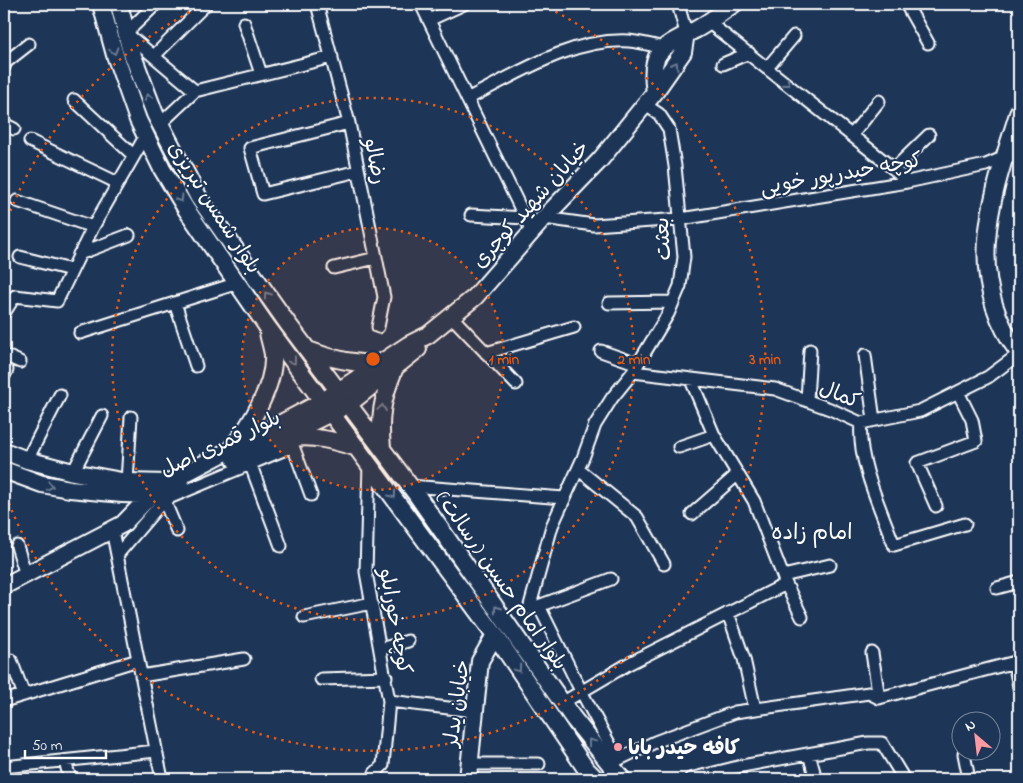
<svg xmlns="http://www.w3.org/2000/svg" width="1023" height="783" font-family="'Indie Flower','Playpen Sans Arabic',sans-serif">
  <rect width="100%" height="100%" fill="#1d3557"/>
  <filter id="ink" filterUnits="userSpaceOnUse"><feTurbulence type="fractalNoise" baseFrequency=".02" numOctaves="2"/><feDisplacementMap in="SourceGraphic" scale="10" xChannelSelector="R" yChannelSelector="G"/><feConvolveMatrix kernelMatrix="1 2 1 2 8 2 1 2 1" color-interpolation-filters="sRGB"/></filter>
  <g filter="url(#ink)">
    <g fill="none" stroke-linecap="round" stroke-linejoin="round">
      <g stroke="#fff" stroke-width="15">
        <path id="street" d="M156 4 126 33 195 91 160 124
          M317 4 349 123 384 297 378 327
          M421 4 532 232
          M678 4 686 33
          M906 4 928 43
          M429 20 464 4
          M707 21 894 169 907 182
          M244 23 261 74
          M154 56 206 4
          M723 64 749 53
          M4 67 6 62 29 44
          M767 68 794 36
          M195 91 332 57
          M467 99C517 74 571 38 629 41 640 42 652 45 663 48
          M74 100 134 156
          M349 123 250 148 263 194 358 171
          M4 124 14 129
          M852 135 879 101
          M30 141 118 183
          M894 169 929 135
          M17 201 93 227
          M471 215 526 218
          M544 218 594 225 681 219 907 182 986 165 1005 157H1019
          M79 254 129 235
          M20 257 71 270
          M334 268 376 258
          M175 303 196 366
          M609 303 673 302
          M4 313 15 296 57 301 93 227 146 135
          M451 316 516 384
          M80 333 238 283
          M601 351 638 364
          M486 353 574 327
          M4 355 20 362
          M865 355 874 420
          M633 372 775 389 830 409 861 423 920 411 988 377 1019 354
          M4 376 7 370
          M691 380 714 435 754 501 786 584 802 617
          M807 400 810 350
          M861 423C857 461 881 509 894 545L965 524
          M679 447 714 435
          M27 460 60 395
          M250 463 281 546
          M369 464 366 572 389 701 474 711
          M578 469 637 517 664 564
          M73 472 102 416
          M127 482 131 417
          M410 486 564 498
          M164 500 177 531
          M936 506 917 463 976 441 972 420 958 392
          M692 514 738 474
          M112 530 162 779
          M17 546 26 575
          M117 555 164 500 293 446 311 495
          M783 576 830 565
          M997 588 1019 582
          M539 606 581 691 618 760
          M533 608 611 579
          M529 609 552 526 583 458 595 425 612 398 633 372 668 314 680 286 684 257 675 166 669 129 659 114 644 104
          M728 613 744 659 755 709
          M304 617 372 603
          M381 649 408 641
          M872 653 879 698
          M11 660 24 695
          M1014 662 1019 687
          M141 676 244 659
          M321 679 386 677
          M879 698 1019 661
          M4 701 138 660
          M562 703 630 663 786 584
          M809 754 816 779
          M964 754 969 779
          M65 761 70 779
          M469 764H539
          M609 764 655 742 735 712 869 693 879 698
          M4 767 156 751
          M373 779 375 773 383 765 389 701
          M690 779 742 766 868 743H882L904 779"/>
      </g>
      <g stroke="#fff" stroke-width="20">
        <path id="secondary" d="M101 4 115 55 138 120 162 169 186 209 266 325 495 635 586 769 596 779
          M119 4 130 48 155 114 199 198 288 324 416 494 573 718 622 779
          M655 92C648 51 662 47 695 30 709 23 721 12 734 4
          M1019 111C993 194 961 275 1019 353
          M308 350C333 360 354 364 381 364
          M288 439C312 434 335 441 358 448
          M233 446C251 425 275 384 273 355 272 347 269 339 268 332
          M382 448C379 417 382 399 394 370
          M4 451 27 460 73 472 127 482 167 483 323 401 408 345 428 335 475 297 544 218 600 160 655 92 683 52 686 33
          M235 460 349 404 418 349
          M4 470 42 484 70 489 122 494 161 495 181 485
          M4 586 123 524 151 495
          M468 779 480 661 495 635"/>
      </g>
      <use href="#street" stroke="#1d3557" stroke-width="11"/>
      <use href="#secondary" stroke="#1d3557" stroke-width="16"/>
    </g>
    <defs><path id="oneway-chevron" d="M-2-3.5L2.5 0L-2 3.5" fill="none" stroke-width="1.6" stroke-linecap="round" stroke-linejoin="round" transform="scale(1.25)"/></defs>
    <g stroke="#6c7c92">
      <use href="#oneway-chevron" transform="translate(114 51) rotate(74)"/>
      <use href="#oneway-chevron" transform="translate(675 65) rotate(-58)"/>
      <use href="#oneway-chevron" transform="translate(787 83) rotate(39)"/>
      <use href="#oneway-chevron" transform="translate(148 97) rotate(-110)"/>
      <use href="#oneway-chevron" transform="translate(180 199) rotate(58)"/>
      <use href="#oneway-chevron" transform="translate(267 295) rotate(-126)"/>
      <use href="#oneway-chevron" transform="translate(293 361) rotate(53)"/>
      <use href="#oneway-chevron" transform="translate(382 408) rotate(-82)"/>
      <use href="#oneway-chevron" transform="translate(50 486) rotate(11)"/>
      <use href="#oneway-chevron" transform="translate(393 495) rotate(54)"/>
      <use href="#oneway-chevron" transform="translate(497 609) rotate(-125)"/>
      <use href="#oneway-chevron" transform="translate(518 669) rotate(55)"/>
      <use href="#oneway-chevron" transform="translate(591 742) rotate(-127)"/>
    </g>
  </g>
  <circle cx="373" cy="359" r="131" fill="#e8590c" fill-opacity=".12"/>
  <g fill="none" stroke="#e8590c" stroke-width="2.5" stroke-dasharray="2.5 5">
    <circle cx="373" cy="359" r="131"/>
    <circle cx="373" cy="359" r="261"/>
    <path d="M5 225A392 392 0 0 1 204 5M542 5A392 392 0 1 1 5 493"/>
  </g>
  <circle fill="#ff9aa2" stroke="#1d3557" stroke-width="2" cx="618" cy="747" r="5"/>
  <g text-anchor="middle" stroke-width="4" stroke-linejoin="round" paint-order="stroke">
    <g font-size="21" fill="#fff" stroke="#1d3557">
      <text transform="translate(376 161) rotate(79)" y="7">رضالو</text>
      <text transform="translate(841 173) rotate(-10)" y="7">کوچه حیدرپور خویی</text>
      <text transform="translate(530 204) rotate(-48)" y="7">خیابان شهید کوچری</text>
      <text transform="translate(215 207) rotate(57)" y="7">بلوار شمس تبریزی</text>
      <text transform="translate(662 239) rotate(-93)" y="7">بعثت</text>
      <text transform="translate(840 394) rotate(22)" y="7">کمال</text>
      <text transform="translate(220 443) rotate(-25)" y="7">بلوار قمری اصل</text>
      <text transform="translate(502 580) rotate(55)" y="7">بلوار امام حسین (رسالت)</text>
      <text transform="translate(396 621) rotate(80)" y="7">کوچه خورابلو</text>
      <text transform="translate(456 703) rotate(-82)" y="7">خیابان یدلر</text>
    </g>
    <g font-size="21" font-weight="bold" fill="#fff" stroke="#1d3557" text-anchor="start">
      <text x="628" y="754">کافه حیدر بابا</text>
    </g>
    <g font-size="22" fill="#fff" stroke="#1d3557">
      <text x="812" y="539">امام زاده</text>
    </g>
  </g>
  <circle cx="373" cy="359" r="8" fill="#e8590c" stroke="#1d3557" stroke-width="2.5"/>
  <g font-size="15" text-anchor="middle" font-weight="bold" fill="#e8590c" stroke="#1d3557" stroke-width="4" stroke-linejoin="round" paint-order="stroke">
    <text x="504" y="364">1 min</text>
    <text x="634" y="364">2 min</text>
    <text x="765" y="364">3 min</text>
  </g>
  <rect width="1023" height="783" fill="none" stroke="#1d3557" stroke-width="20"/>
  <rect x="10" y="10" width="1003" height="763" fill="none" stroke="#fff" stroke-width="2" filter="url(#ink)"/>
  <g transform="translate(976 736) rotate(332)"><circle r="24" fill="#1d3557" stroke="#77869a"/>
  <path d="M0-4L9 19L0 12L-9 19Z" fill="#ff9aa2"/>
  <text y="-8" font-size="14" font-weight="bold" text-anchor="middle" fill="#ffffff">N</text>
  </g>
  <path d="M25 750v8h81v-8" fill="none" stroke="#ffffff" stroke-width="2.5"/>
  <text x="32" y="750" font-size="15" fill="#ffffff" stroke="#1d3557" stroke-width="4" paint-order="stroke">50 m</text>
</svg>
